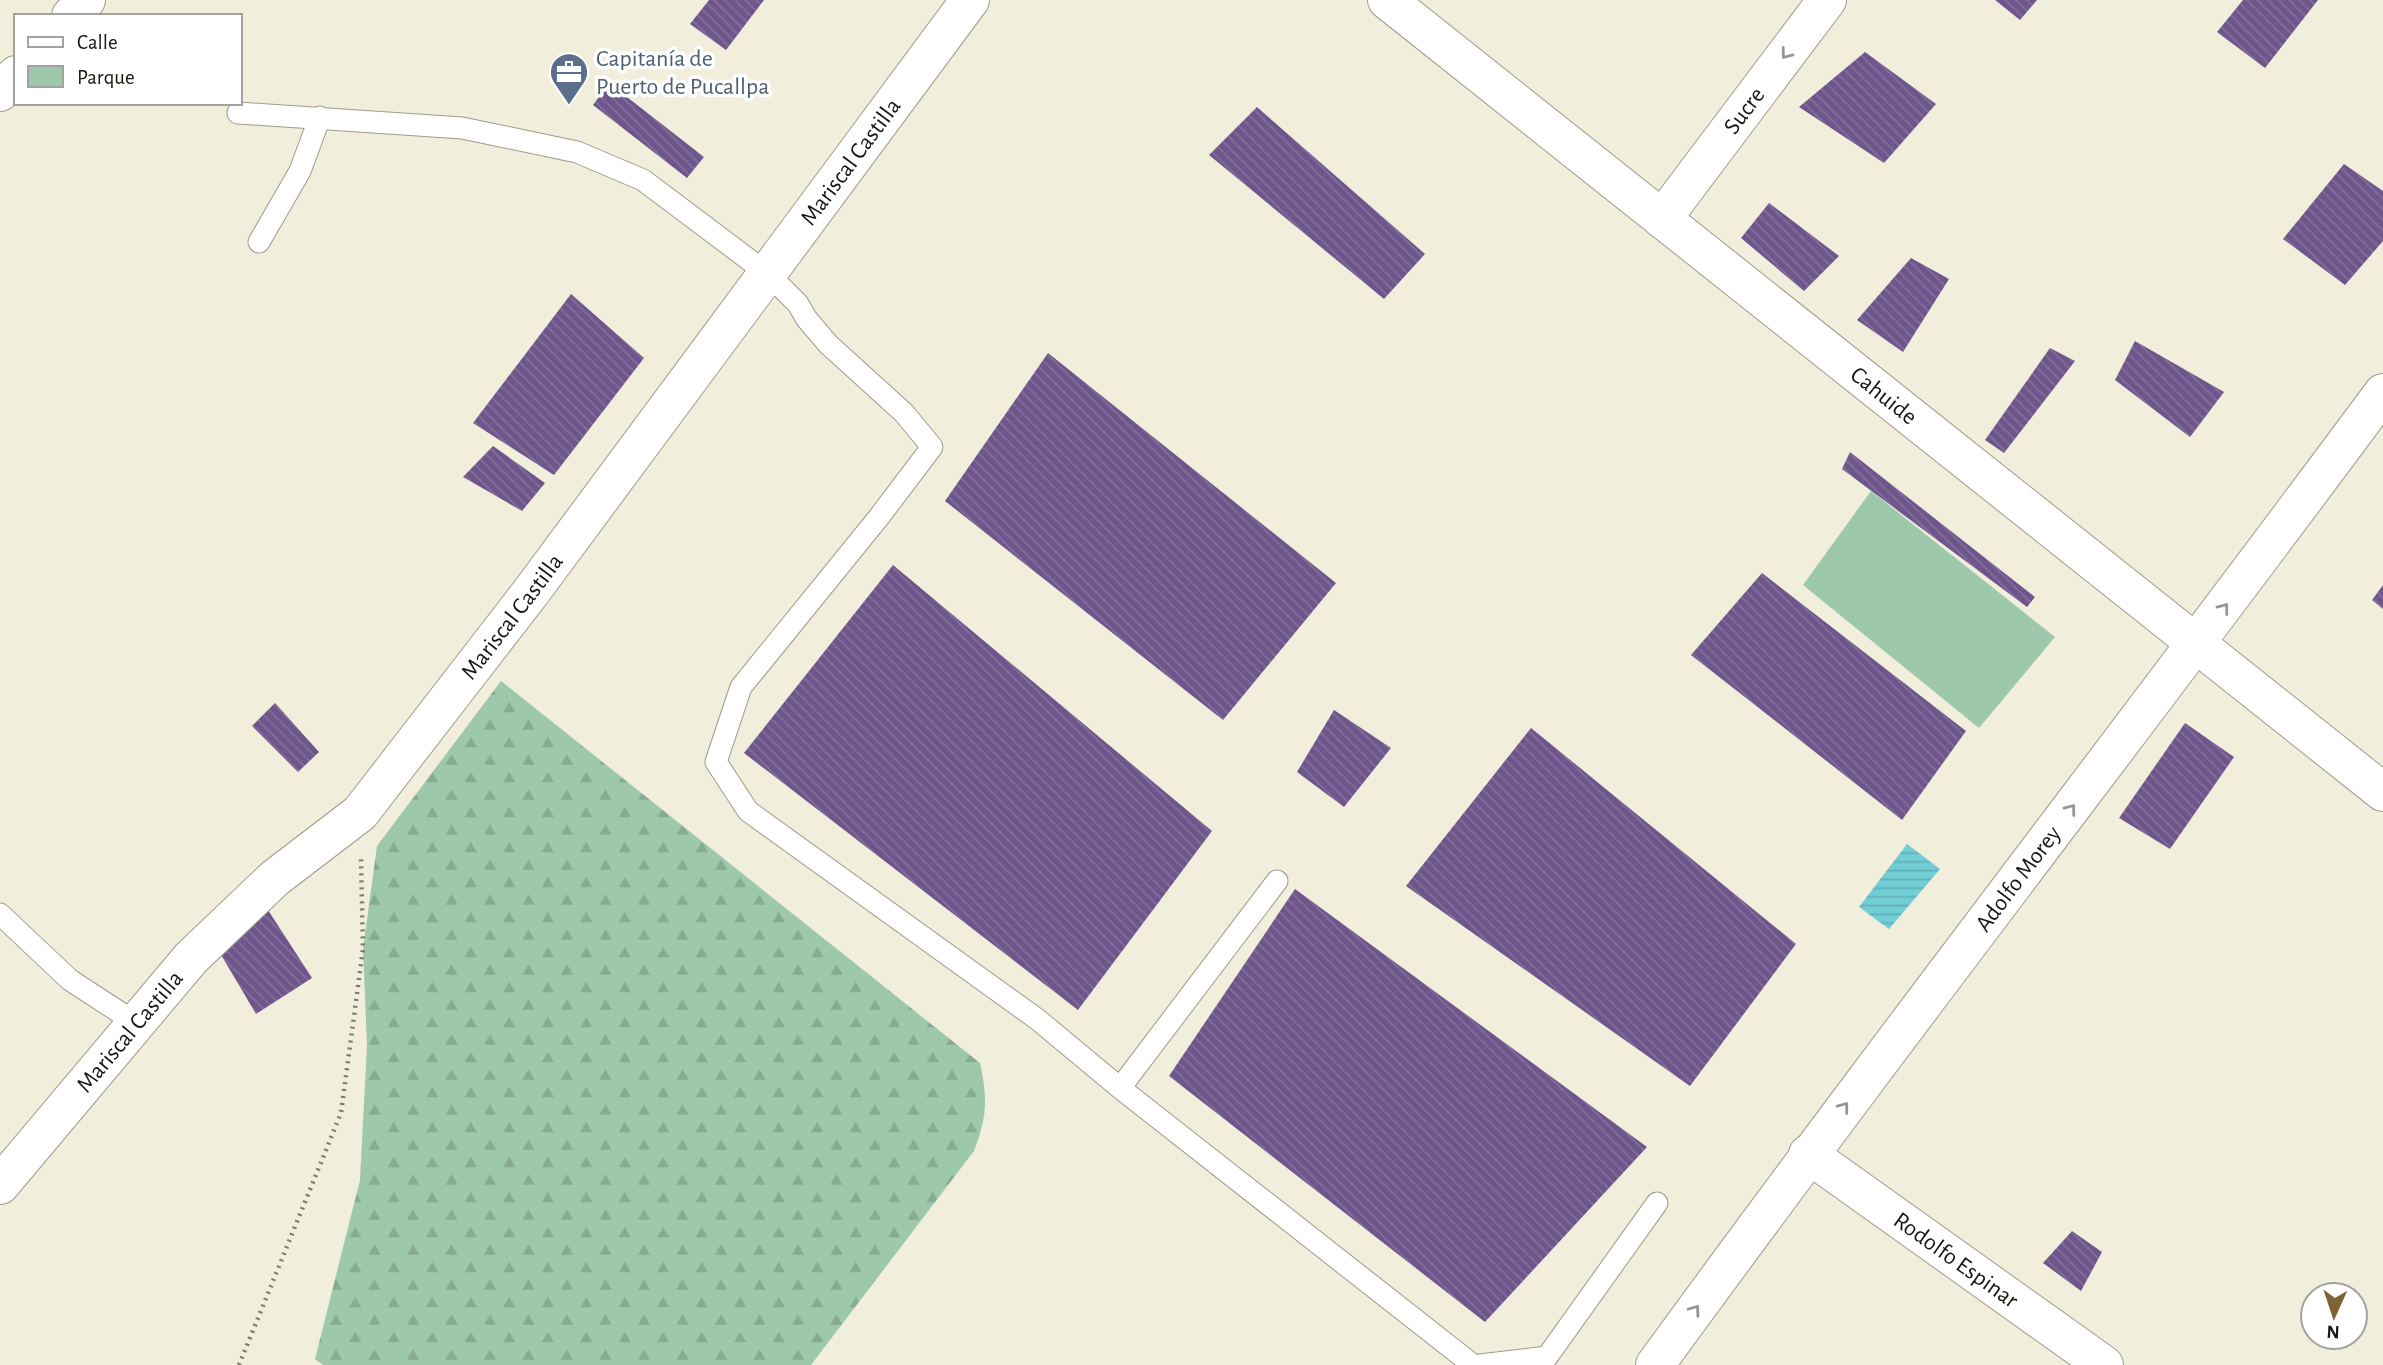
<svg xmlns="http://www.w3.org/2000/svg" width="2383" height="1365" font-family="'Alegreya Sans',sans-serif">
  <defs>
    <pattern id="forest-firs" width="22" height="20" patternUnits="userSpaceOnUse" patternTransform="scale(1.75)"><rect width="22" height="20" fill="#9ec8ab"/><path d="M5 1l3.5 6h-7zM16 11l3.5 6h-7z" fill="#87ab92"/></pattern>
    <pattern id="water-rules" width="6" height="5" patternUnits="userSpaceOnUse" patternTransform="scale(1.75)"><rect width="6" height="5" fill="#71cdd6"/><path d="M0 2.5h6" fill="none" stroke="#61afb7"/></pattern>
    <pattern id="building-back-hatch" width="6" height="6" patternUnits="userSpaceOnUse" patternTransform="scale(1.75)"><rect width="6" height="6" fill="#6e568d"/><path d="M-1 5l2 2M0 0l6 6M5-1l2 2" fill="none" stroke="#816f98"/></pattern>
  </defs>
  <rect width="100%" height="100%" fill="#f1eedc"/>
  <path fill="url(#forest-firs)" d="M501 681 980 1063C988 1100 987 1116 974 1151L811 1365H323L315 1359 360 1180 367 1045 363 949 377 846Z"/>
  <path fill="#9ec8ab" d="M1871 491 2055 637 1979 728 1803 585Z"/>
  <path fill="url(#water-rules)" d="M1907 844 1940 869 1889 929 1859 907Z"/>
  <path fill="url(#building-back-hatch)" d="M709 0H764L726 50 690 24Z
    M1995 0H2037L2020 20Z
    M2243 0H2318L2265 68 2217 32Z
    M1865 52 1936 104 1884 163 1799 107Z
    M609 83 704 157 687 178 593 105Z
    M1257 107 1425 254 1384 299 1209 155Z
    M2344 164 2383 191V241L2345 285 2283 239Z
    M1769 203 1839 256 1804 291 1741 238Z
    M1911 258 1949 279 1903 352 1857 320Z
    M571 294 644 358 554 475 473 423Z
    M2135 341 2224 392 2190 437 2115 380Z
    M2050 348 2075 361 2004 453 1985 440Z
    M1048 353 1336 583 1223 720 945 501Z
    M493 446 545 483 522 511 463 477Z
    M1850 452 2035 597 2027 607 1842 469Z
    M893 565 1212 831 1078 1010 744 753Z
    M1762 573 1966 731 1902 820 1691 655Z
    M2383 585V609L2372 600Z
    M275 703 319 752 298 772 252 726Z
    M1334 710 1391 748 1344 807 1297 772Z
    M2185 723 2234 757 2170 849 2119 818Z
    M1531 728 1796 944 1690 1086 1406 886Z
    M1295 889 1647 1147 1485 1322 1169 1076Z
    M268 910 312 978 256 1014 217 948Z
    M2072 1231 2102 1252 2081 1291 2043 1263Z"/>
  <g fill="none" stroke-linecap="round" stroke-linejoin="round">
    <g stroke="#9f9b8b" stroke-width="23">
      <path id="service" d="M238 113 462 128 577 152 643 180 768 274 798 304 806 318 828 344 904 413 932 447 879 517 741 687 716 762 748 811 1037 1019 1120 1088 1473 1365
        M259 242 300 171 320 117
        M0 914 70 980 136 1023
        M1120 1088 1277 881
        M1480 1365 1547 1357 1657 1203"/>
    </g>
    <g stroke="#9f9b8b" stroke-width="40">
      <g id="minor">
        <path d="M71 16 86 0"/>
        <path d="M0 92 16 75"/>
        <path id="s1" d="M1662 219 1827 0"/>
        <path id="s2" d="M1808 1154 2104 1365"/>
        <path id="s3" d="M0 1185 191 958 275 878 360 813 531 592 970 0"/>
        <path id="s4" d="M1655 1365C1893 1038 2142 718 2383 393"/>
      </g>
    </g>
    <g stroke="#9f9b8b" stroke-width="40">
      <g id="secondary">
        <path id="s5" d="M1387 0 2383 792"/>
      </g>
    </g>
    <path stroke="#7c7a6e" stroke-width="4.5" stroke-dasharray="2 5" stroke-linecap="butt" d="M239 1365 341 1113 363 949 361 859"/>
    <use href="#service" stroke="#fff" stroke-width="21"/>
    <use href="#minor" stroke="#fff" stroke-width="38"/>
    <use href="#secondary" stroke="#fff" stroke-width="38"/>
  </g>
  <defs><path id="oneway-chevron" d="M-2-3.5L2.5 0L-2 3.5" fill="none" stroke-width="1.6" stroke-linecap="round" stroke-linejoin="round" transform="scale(1.75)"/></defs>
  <g stroke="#979693">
    <use href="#oneway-chevron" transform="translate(1786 54) rotate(127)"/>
    <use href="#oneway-chevron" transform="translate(2224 608) rotate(-53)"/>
    <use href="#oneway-chevron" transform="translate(2071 809) rotate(-53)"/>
    <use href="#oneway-chevron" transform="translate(1844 1107) rotate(-53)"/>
    <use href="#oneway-chevron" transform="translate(1695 1310) rotate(-54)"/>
  </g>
  <defs>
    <g id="office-pin" transform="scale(2.0125)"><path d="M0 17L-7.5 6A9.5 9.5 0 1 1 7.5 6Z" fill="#5c6f8a" stroke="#fff"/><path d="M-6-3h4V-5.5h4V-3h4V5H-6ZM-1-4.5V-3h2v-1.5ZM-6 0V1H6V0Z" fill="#fff"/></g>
  </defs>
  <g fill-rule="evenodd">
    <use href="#office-pin" x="569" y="72"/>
  </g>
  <g text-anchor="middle" stroke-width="7" stroke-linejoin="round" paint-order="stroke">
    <g font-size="24" fill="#4e5e75" stroke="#fff" text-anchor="start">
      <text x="596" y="66">Capitanía de<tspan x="596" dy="28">Puerto de Pucallpa</tspan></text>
    </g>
    <g font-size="24" fill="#171610" stroke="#fff">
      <text dy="8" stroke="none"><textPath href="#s1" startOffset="136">Sucre</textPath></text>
      <text dy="8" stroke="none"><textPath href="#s3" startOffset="1335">Mariscal Castilla</textPath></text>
      <text dy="8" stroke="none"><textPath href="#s5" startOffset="635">Cahuide</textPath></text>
      <text dy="8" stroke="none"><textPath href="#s3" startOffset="768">Mariscal Castilla</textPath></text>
      <text dy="8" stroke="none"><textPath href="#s4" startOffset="607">Adolfo Morey</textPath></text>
      <text dy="8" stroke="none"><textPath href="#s3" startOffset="201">Mariscal Castilla</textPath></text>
      <text dy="8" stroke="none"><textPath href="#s2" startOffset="182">Rodolfo Espinar</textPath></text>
    </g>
  </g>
  <rect x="14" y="14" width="228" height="91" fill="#ffffff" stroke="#a2a29f" stroke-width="2"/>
  <rect x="28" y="37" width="35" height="10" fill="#ffffff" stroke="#a2a29f" stroke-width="2"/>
  <text x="77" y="49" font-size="21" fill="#171610">Calle</text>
  <rect x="28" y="66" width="35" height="21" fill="#9ec8ab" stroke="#a2a29f" stroke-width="2"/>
  <text x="77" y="84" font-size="21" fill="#171610">Parque</text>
  <g transform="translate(2334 1316) rotate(183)"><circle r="33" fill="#ffffff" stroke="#a2a29f" stroke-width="2"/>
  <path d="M0-5L12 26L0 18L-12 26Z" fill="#7d6334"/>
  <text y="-10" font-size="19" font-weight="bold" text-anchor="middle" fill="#171610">N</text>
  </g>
</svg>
